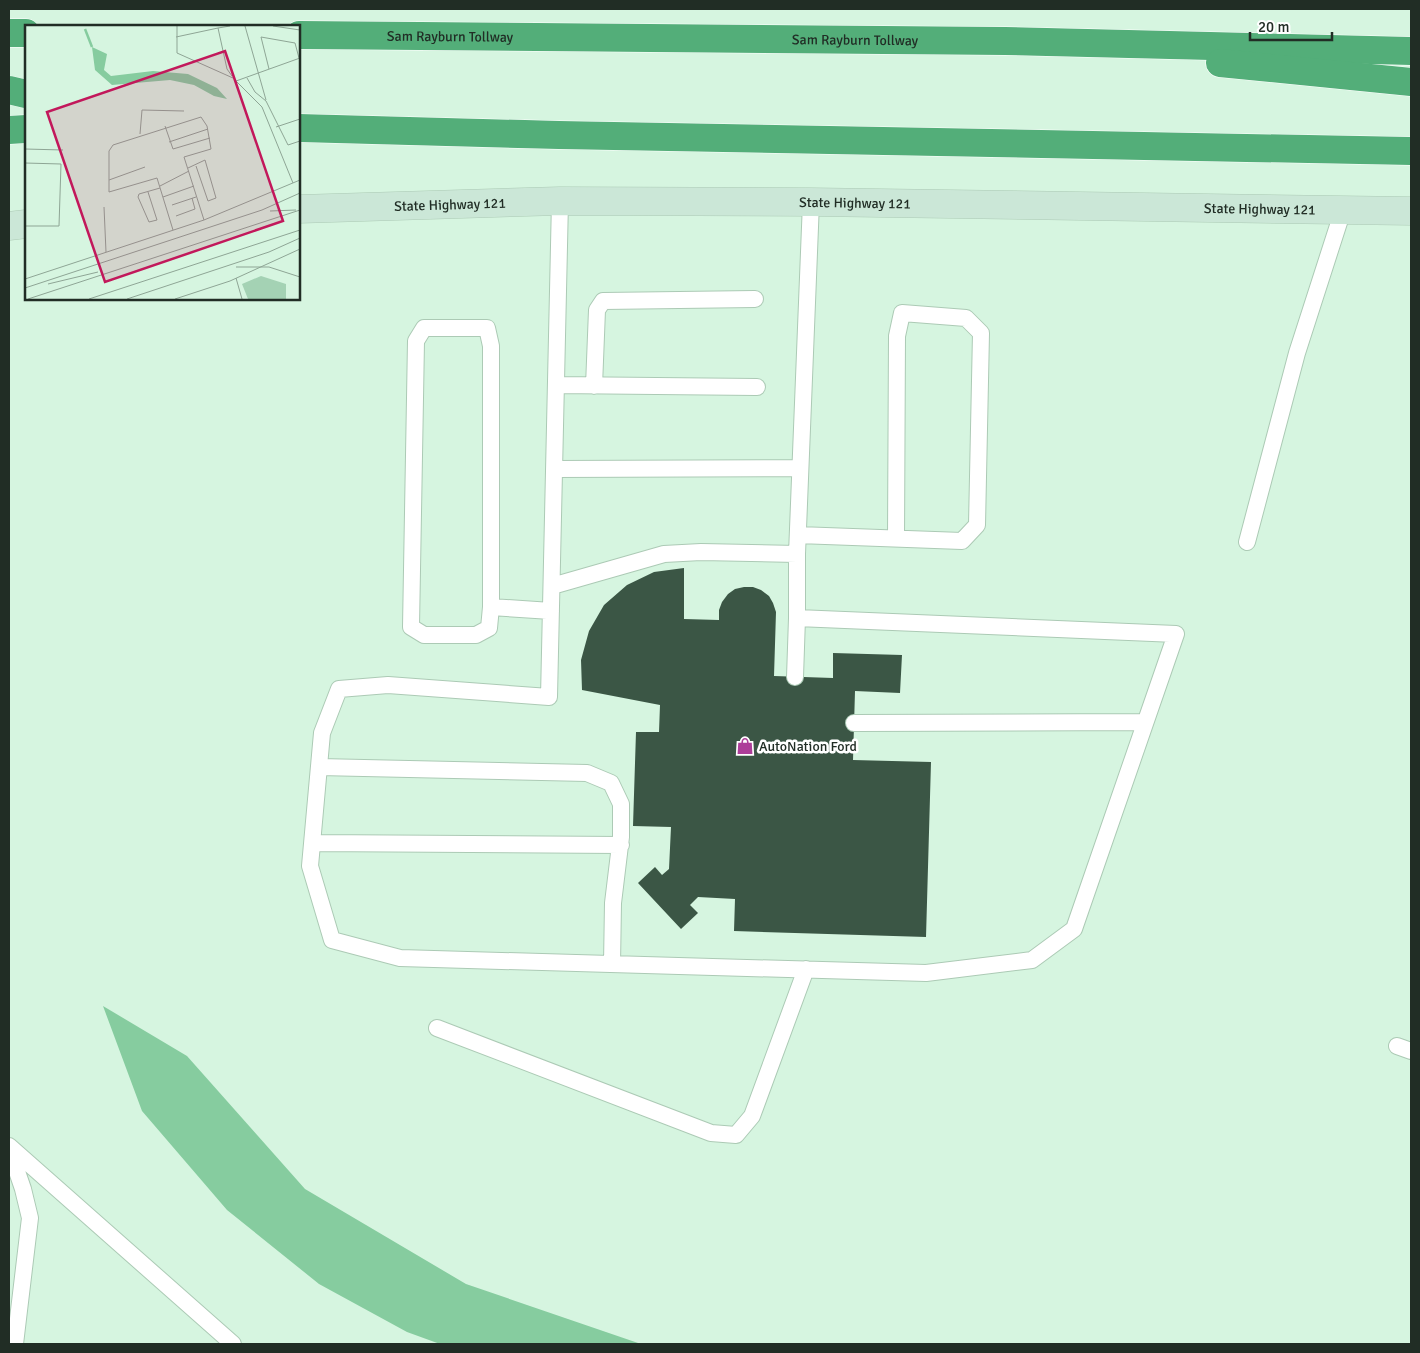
<svg xmlns="http://www.w3.org/2000/svg" width="1420" height="1353" font-family="Signika,sans-serif">
  <rect width="100%" height="100%" fill="#d6f5e0"/>
  <path fill="#86cc9f" d="M103 1006 187 1056 305 1189 466 1284 641 1344H440L407 1332 319 1284 227 1210 142 1111Z"/>
  <path fill="#3b5645" d="M684 568V619L719 620V610L722 602 728 594 735 589 744 587H753L761 590 769 596 773 603 776 612 774 676 833 678V653L902 655 900 693 855 691 853 760 931 762 926 937 734 931 735 899 698 897 690 905 698 913 681 929 638 883 655 867 662 875 669 869 671 827 633 826 636 732H659L660 705 582 690 581 660 589 631 604 605 627 585 654 572Z"/>
  <g fill="none" stroke-linecap="round" stroke-linejoin="round">
    <g stroke="#accab5" stroke-width="18">
      <path id="service" d="M560 201 549 697 388 685 339 689 322 733 310 866 332 940 400 958 926 973 1032 960 1074 929 1176 634 797 618V554L811 202
        M556 385 757 387
        M594 386 597 310 603 301 755 299
        M554 469 800 468
        M798 535 962 541 977 525 981 333 966 318 902 313 897 336 896 538
        M1247 542 1297 353 1343 210
        M552 586 664 554 701 552 797 554
        M491 607V346L487 328H424L416 341 411 627 424 635H476L489 628 491 607 551 611
        M795 677 797 618
        M854 723 1145 722
        M319 767 587 773 611 783 621 804V837L613 903 612 964
        M312 843 621 845
        M437 1028 711 1133 736 1135 752 1116 806 969
        M1397 1046 1411 1051
        M9 1146 233 1344
        M9 1148 23 1189 30 1218 15 1344"/>
    </g>
    <g stroke="#accab5" stroke-width="29">
      <g id="secondary">
        <path id="s1" d="M299 209 560 201 811 202 1411 211"/>
        <path d="M9 226 26 224"/>
      </g>
    </g>
    <g stroke="#fff" stroke-width="29">
      <g id="motorway">
        <path d="M9 33H26"/>
        <path id="s2" d="M299 35 1005 41 1411 51"/>
        <path d="M1220 63 1411 82"/>
        <path d="M9 90 26 94"/>
        <path d="M299 128 559 135 1411 151"/>
        <path d="M9 130 26 129"/>
      </g>
    </g>
    <use href="#service" stroke="#fff" stroke-width="16"/>
    <use href="#secondary" stroke="#cbe7d7" stroke-width="28"/>
    <use href="#motorway" stroke="#53ae79" stroke-width="28"/>
  </g>
  <defs>
    <g id="shop-bare" transform="scale(1.35)"><path d="M-5-2.5h2.3a2.7 3.5 0 0 1 5.4 0H5L5.5 6h-11ZM-1.5-2.5h3a1.5 2.3 0 0 0-3 0Z" fill="#ad3d99" stroke="#fff" stroke-width="2.5" paint-order="stroke"/></g>
  </defs>
  <g fill-rule="evenodd">
    <use href="#shop-bare" x="745" y="746"/>
  </g>
  <g text-anchor="middle" stroke-width="5" stroke-linejoin="round" paint-order="stroke">
    <g font-size="14" fill="#212d25" stroke="#fff">
      <text dy="5" stroke="none"><textPath href="#s2" startOffset="151">Sam Rayburn Tollway</textPath></text>
      <text dy="5" stroke="none"><textPath href="#s2" startOffset="556">Sam Rayburn Tollway</textPath></text>
      <text dy="5" stroke="none"><textPath href="#s1" startOffset="556">State Highway 121</textPath></text>
      <text dy="5" stroke="none"><textPath href="#s1" startOffset="151">State Highway 121</textPath></text>
      <text dy="5" stroke="none"><textPath href="#s1" startOffset="961">State Highway 121</textPath></text>
    </g>
    <g font-size="14" fill="#212d25" stroke="#fff" text-anchor="start">
      <text x="759" y="751">AutoNation Ford</text>
    </g>
  </g>
  <g transform="translate(25 25)">
    <rect width="275" height="275" fill="#d6f5e0"/>
    <path d="M236 251 261 259V274H223L217 259Z" fill="#a4d2b4"/>
    <path d="M67 22 82 29 79 45 86 51 128 46 163 49 192 63 202 74 189 71 169 60 145 55 87 60 70 45Z" fill="#86cc9f"/>
    <path fill="none" stroke="#86cc9f" stroke-width="2.5" d="M60 4 67 22"/>
    <path fill="none" stroke="#8ea595" stroke-width="1" d="M152 1V28L208 53M205 1 193 3 202 44 207 51M220 1 241 75M248 1 275 5M151 12 193 3M244 44 236 12 270 18 274 33M222 53 230 67 241 76 263 120 275 116M140 101 148 124 185 113M251 102 275 94M115 109 117 85 159 86M144 117 183 104M0 124 38 125M0 138 36 139 34 201H0M163 143 180 135 191 173 183 176 171 141M84 155 120 142M268 158 237 82 211 56 275 33M135 161 164 146M123 167 132 195 124 197 113 172 114 169 135 163M138 172 169 161M147 180 171 172M79 182 81 227M245 186 271 185M151 191 170 184 167 173M148 205 132 153 84 167V126L88 120 176 92 182 101 186 124 159 132 179 195M211 242H244L275 252M211 253 217 274M0 254 179 195 275 155M23 259 73 247M0 263 237 185 275 168M3 274 275 185M64 274 275 205M102 274 244 227 275 213M150 274 205 256 275 224"/>
    <path fill="#c2185b" fill-opacity="0.15" stroke="#c2185b" stroke-width="2.5" d="M200 26 258 196 80 257 22 87Z"/>
    <rect width="275" height="275" fill="none" stroke="#212d25" stroke-width="2.5"/>
  </g>
  <rect width="1420" height="1353" fill="none" stroke="#212d25" stroke-width="20"/>
  <path d="M1250 32v8h82v-8" fill="none" stroke="#212d25" stroke-width="2.5"/>
  <text x="1258" y="32" font-size="15" fill="#212d25" stroke="#ffffff" stroke-width="4" paint-order="stroke">20 m</text>
</svg>
